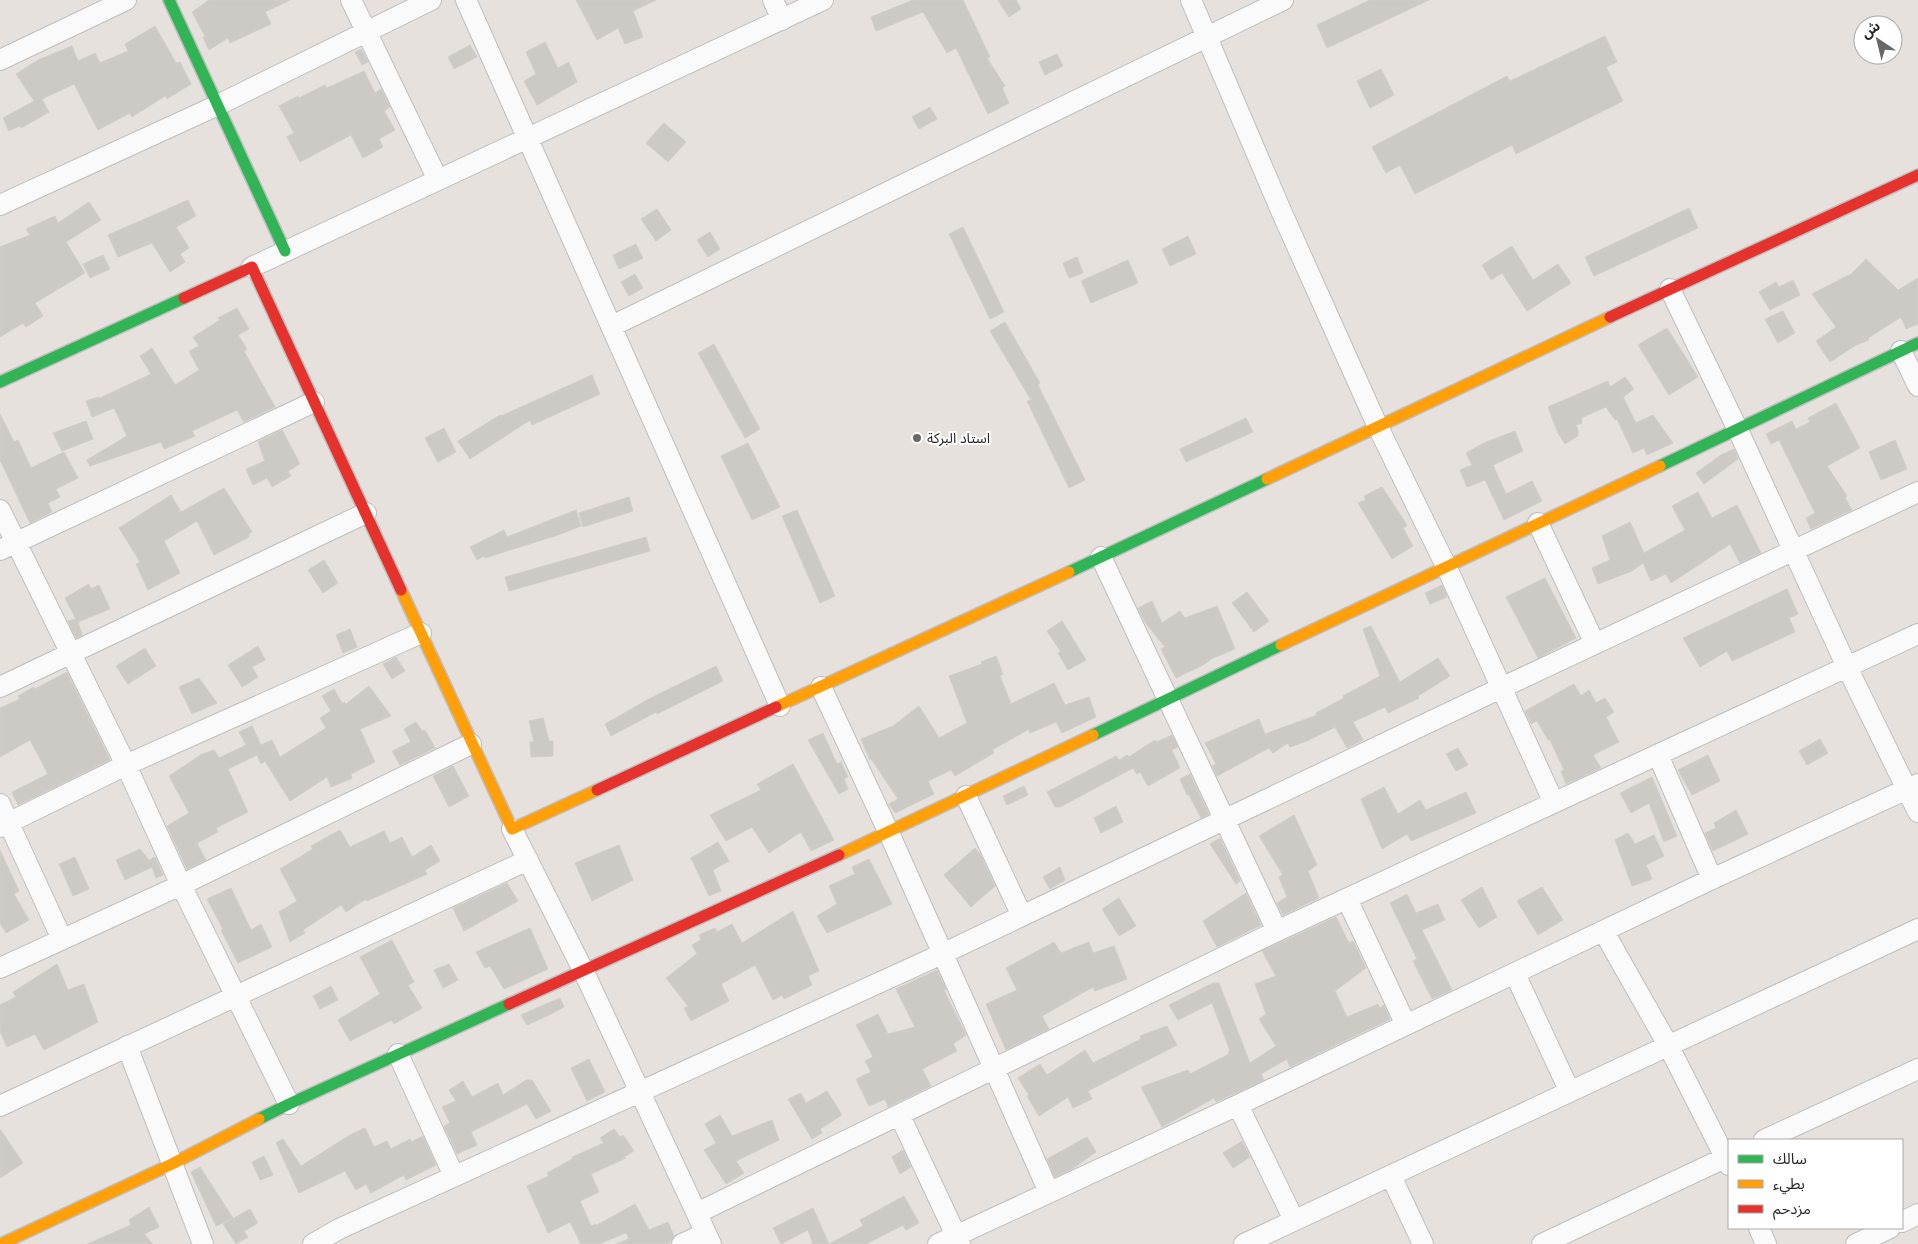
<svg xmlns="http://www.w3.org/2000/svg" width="1918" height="1244" viewBox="0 0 1918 1244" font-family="Raleway,'Noto Sans Arabic',sans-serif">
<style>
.building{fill:#cdcac6;stroke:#d1cdc9}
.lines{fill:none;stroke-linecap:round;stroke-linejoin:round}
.street-casing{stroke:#bfbebe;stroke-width:22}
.fast-casing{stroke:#bfbebe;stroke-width:14}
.slow-casing{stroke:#bfbebe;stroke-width:14}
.jam-casing{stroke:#bfbebe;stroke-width:14}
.street{stroke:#fbfafa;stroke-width:20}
.fast{stroke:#30b455;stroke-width:11}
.slow{stroke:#ff9f0a;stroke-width:11}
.jam{stroke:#e5322d;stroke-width:11}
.poi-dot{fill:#6a6867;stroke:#fff;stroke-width:2}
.labels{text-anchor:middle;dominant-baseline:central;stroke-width:4;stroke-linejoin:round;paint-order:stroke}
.poi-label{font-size:14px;fill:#272727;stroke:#fff;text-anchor:start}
</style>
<rect width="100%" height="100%" fill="#e6e1dd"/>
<path class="building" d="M209 0H290L265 12 271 24 230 43 228 38 209 50 203 37 205 36 192 12Z
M576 0H656L633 11 643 37 625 44 618 28 597 40Z
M913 0H963L990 57 987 58 1005 86 1002 88 1009 103 988 114 956 48 947 53 923 12 876 31 871 17Z
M998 0H1016L1021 9 1009 17Z
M1370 0H1429L1327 48 1317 25Z
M155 26 176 63 180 62 191 84 167 99 165 96 132 117 130 113 98 130 74 84 42 99 49 112 21 128 20 126 9 131 3 118 34 101 16 74 38 60 72 46 78 61 95 53 100 63 128 51 125 44Z
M1605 36 1617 62 1606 67 1623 101 1516 154 1512 145 1415 194 1400 165 1386 173 1372 147 1507 76 1510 81Z
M545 42 558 68 569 62 577 82 537 105 524 81 536 74 526 52Z
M470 45 477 57 454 69 448 57Z
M361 49 368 62 362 65 355 52Z
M1057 54 1063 66 1045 75 1039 62Z
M1381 69 1394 95 1370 108 1357 81Z
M364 71 375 93 381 89 390 107 384 111 395 130 379 139 383 147 363 158 351 135 300 162 287 137 294 133 279 106 298 96 299 98 325 85 327 88Z
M930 107 937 119 919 129 912 117Z
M664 123 686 142 668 162 646 143Z
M188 200 196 216 176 227 189 248 180 254 185 262 170 272 152 243 118 257 108 235Z
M89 202 101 220 66 242 85 273 35 303 43 316 26 327 23 323 0 337V247L30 235 26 229 55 216 58 223Z
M1689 208 1698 228 1594 276 1585 257Z
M657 209 671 230 656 241 641 219Z
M963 227 1004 312 990 319 949 234Z
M710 232 720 249 708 257 697 240Z
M1188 236 1196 254 1170 266 1162 249Z
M636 244 643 258 619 269 613 255Z
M1512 246 1533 280 1558 264 1571 283 1527 311 1502 273 1491 280 1482 265Z
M103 255 110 269 90 278 83 264Z
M1077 257 1083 273 1069 278 1063 263Z
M1866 259 1898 290 1918 278V324L1906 329 1901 317 1868 338 1869 340 1856 345 1830 362 1816 341 1836 327 1812 294 1851 274Z
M1128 260 1138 283 1091 303 1081 281Z
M635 274 643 288 629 296 621 282Z
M1793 280 1800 295 1770 310 1759 292 1776 282 1779 287Z
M237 308 249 329 238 335 247 349 244 351 275 407 244 422 237 410 192 431 195 436 164 449 161 442 90 466 87 460 127 436 114 408 92 417 86 401 99 397 100 398 151 374 140 356 152 348 175 385 199 370 189 351 199 346 193 337 220 320 218 318Z
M1783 311 1795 333 1778 343 1765 319Z
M1005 322 1040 383 1038 385 1085 480 1069 488 1027 401 1031 400 990 331Z
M1667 328 1698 377 1669 395 1638 345Z
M714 344 760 429 745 438 698 353Z
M592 375 600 394 532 425 530 420 470 459 458 441 500 415 501 416Z
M1625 377 1634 389 1623 397 1636 423 1653 415 1673 443 1647 455 1644 448 1633 453 1617 419 1615 420 1606 407 1581 418 1582 423 1576 425 1578 430V436L1565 444 1558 433 1548 407 1608 381 1610 387Z
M1836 403 1860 448 1827 466 1847 496 1845 498 1852 510 1811 529 1806 518 1815 513 1779 440 1771 444 1766 434 1792 421 1796 429 1810 422 1808 418Z
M0 414 14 442 18 440 31 468 64 452 78 478 56 489 60 497 48 503 52 512 30 523 0 460Z
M1246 418 1253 432 1186 462 1180 449Z
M86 421 93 439 62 451 53 433Z
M444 428 456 452 438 462 425 438Z
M282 430 300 464 288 471 291 476 272 487 267 478 253 485 246 469 265 461 258 442Z
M1515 431 1523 451 1493 465 1506 494 1532 481 1542 501 1504 520 1485 480 1467 487 1460 470 1472 465 1466 453 1486 442Z
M1895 440 1907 469 1881 480 1869 452Z
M748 443 780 507 752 520 721 456Z
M1734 449 1738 459 1704 484 1696 473 1721 455Z
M1382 487 1407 525 1403 528 1413 546 1392 559 1358 503 1366 500 1364 496Z
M224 488 252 532 248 534 249 537 214 555 197 521 164 541 180 573 148 590 136 564 140 562 119 528 171 495 181 512Z
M1698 492 1712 518 1737 505 1761 553 1740 563 1730 544 1671 583 1666 574 1651 581 1643 563 1632 571 1598 584 1592 568 1610 560 1602 536 1630 522 1644 553 1685 530 1672 506Z
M629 497 633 511 583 527 579 513Z
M576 510 581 526 558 535 485 558 484 556 477 560 470 547 504 530 507 537Z
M797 510 835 596 820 603 782 516Z
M646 537 650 551 509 591 505 577Z
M324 560 338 583 323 593 308 570Z
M1545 578 1576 638 1538 658 1506 597Z
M89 584 91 589 99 585 110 609 78 622 82 635 76 638 68 621 76 619 65 598Z
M1442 585 1447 597 1430 604 1425 593Z
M1787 589 1798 614 1789 618 1795 632 1732 661 1727 651 1700 667 1683 638Z
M1247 592 1269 621 1254 632 1232 603Z
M1152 601 1162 623 1180 611 1185 618 1217 606 1235 649 1213 658 1203 665 1176 678 1161 649 1165 647 1145 622 1138 608Z
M1062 621 1086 660 1068 670 1058 653 1061 652 1047 631Z
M1371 626 1400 682 1438 658 1450 676 1418 696 1419 698 1388 713 1385 707 1353 722 1363 740 1347 748 1335 727 1307 741 1290 747 1288 743 1273 753 1269 748 1217 776 1212 766 1216 764 1205 743 1259 719 1265 734 1317 715 1316 713 1344 698 1343 696 1380 676 1363 629Z
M350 629 357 647 343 653 336 635Z
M258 646 265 660 252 667 258 677 242 687 228 665Z
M145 648 156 666 128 684 116 666Z
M996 656 1003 674 1000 676 1011 704 1054 683 1065 705 1089 697 1096 717 1062 733 1056 722 1030 733 1029 729 992 750 994 753 955 776 951 770 928 781 934 794 895 813 889 804 898 799 872 760H870L861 739 893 726 919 706 939 738 967 723 949 676 982 664 981 662Z
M396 657 405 671 392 679 383 664Z
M716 666 723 681 657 714 656 712 611 736 605 724 647 700Z
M67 672 110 760 18 805 12 792 48 774 30 740 0 757V708L20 699 18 696 34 687 35 689Z
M199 678 217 703 192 714 179 687Z
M1574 684 1581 696 1589 690 1596 703 1605 698 1614 712 1606 717 1619 742 1593 755 1601 768 1566 784 1561 771 1564 770 1550 740H1548L1537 721 1531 724 1525 711Z
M369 686 391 716 360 729 375 762 351 774 352 778 331 787 327 777 290 801 265 761 261 764 257 755 228 769 248 812 216 828 218 832 197 843 206 860 187 869 167 826 189 813 169 776 202 754 214 750 219 758 246 745 239 732 252 726 261 745 272 740 280 757 326 728 320 718 331 711 322 696 334 689 342 703 344 702 346 704Z
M543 718 549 741H553V756L531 757 530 742H534L529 721Z
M416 722 422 731 425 730 435 748 400 765 392 751 411 742 404 729Z
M823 733 837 764 841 762 848 777 844 779 848 789 839 794 808 740Z
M1172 735 1178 747 1172 750 1180 768 1148 786 1140 772 1137 774 1133 768 1060 807H1055L1047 792 1116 756 1119 760 1127 755 1129 757 1155 740 1156 742Z
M1820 739 1828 753 1807 765 1799 751Z
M1458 748 1468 765 1456 771 1446 754Z
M1708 755 1720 781 1692 795 1678 770Z
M793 764 834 840 811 851 801 832 769 853 752 827 726 841 710 815 761 790 757 784Z
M453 766 469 796 449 807 433 776Z
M1190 774 1209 814 1201 818 1189 795H1187L1180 779Z
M1652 777 1677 836 1664 842 1649 803 1631 813 1620 793Z
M1024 786 1028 795 1007 805 1003 796Z
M1384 787 1398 814 1420 800 1426 810 1466 792 1476 813 1411 841 1407 834 1382 849 1361 799Z
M1116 806 1123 822 1101 833 1094 818Z
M1736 810 1748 834 1713 851 1705 833 1716 828 1714 823Z
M1294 815 1317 865 1308 871 1319 898 1283 915 1277 903 1287 897 1279 877 1283 875 1259 836Z
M340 830 350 847 384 831 390 843 402 837 412 857 431 845 440 861 425 870 427 874 367 901 366 899 346 912 341 905 303 930 305 933 290 942 279 912 297 901 280 869 313 849 311 846Z
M1628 833 1635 844 1654 835 1664 856 1646 865 1652 879 1632 886 1615 840Z
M1220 838 1240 881 1236 884 1210 844Z
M718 842 729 861 713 870 721 891 709 896 691 858Z
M619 845 633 880 592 901 575 863Z
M975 848 980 854 995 886 971 907 944 875Z
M140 849 149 860 155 857 163 875 156 878 152 867 125 880 116 860Z
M0 850 19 891 14 894 29 920 6 933 0 923Z
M75 857 89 889 73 896 59 864Z
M869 859 892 904 827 933 817 916 837 904 829 886 855 874 852 867Z
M1060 867 1065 880 1050 889 1043 877Z
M507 883 518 901 464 931 453 908Z
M1482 887 1497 917 1479 928 1461 900Z
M1542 887 1563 920 1538 935 1517 901Z
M231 888 251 930 261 924 272 947 238 963 221 930 223 929 207 899Z
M1246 893 1261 925 1217 947 1203 921Z
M1407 894 1416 913 1438 904 1445 920 1422 930 1452 990 1432 999 1413 961 1417 959 1390 903Z
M1119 898 1136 926 1119 936 1102 909Z
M793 911 819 971 808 976 812 985 784 999 782 995 773 1000 755 965 721 984 729 1001 691 1021 684 1008 688 1006 666 978 697 954 692 945 701 940 699 935 715 928 717 932 732 924 742 943Z
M1336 917 1349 943 1353 941 1366 968 1335 991 1347 1017 1378 1004 1380 1008 1384 1005 1390 1019 1290 1067 1287 1059 1261 1074 1264 1080 1216 1102 1214 1098 1162 1127 1141 1087 1188 1070 1190 1074 1229 1054 1228 1052 1230 1051 1212 1003 1178 1020 1169 1005 1213 983H1219L1250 1063 1276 1046 1259 1019 1266 1014 1255 984 1276 976 1262 951Z
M530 928 548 969 504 989 490 966 485 968 476 952Z
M392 940 414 982 408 985 422 1008 394 1024 392 1020 350 1041 338 1020 380 994 360 957Z
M1054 942 1061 953 1089 942 1093 953 1114 946 1127 979 1095 991 1093 987 1042 1016 1049 1029 1006 1050 986 1004 1017 990 1006 968Z
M57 964 68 990 84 984 98 1022 44 1050 35 1034 7 1047 0 1031V1005L16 997 13 992Z
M449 964 458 980 443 988 434 970Z
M937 970 946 989 944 990 966 1035 953 1044 957 1051 922 1069 931 1086 888 1107 885 1099 869 1106 856 1079 871 1072 865 1061 873 1057 856 1025 878 1014 888 1034 915 1027 896 989Z
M331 986 338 1000 320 1009 313 996Z
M560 998 564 1007 547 1016 527 1025 521 1015Z
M1167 1026 1177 1045 1088 1091 1092 1099 1073 1108 1068 1097 1039 1116 1027 1096 1029 1095 1018 1078 1040 1064 1047 1075 1085 1050 1093 1063 1141 1039 1140 1036Z
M589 1059 605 1092 587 1101 571 1068Z
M526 1080H532L551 1111 536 1119 527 1104 471 1132 477 1145 457 1154 444 1126 450 1123 442 1107 456 1101 449 1090 463 1081 472 1097 498 1083 503 1095Z
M827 1091 842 1115 820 1129 822 1133 812 1139 788 1099 801 1093 806 1103Z
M720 1115 732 1136 772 1120 779 1140 736 1161 744 1173 726 1184 704 1150 716 1143 705 1124Z
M365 1128 374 1147 387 1141 391 1149 410 1139 411 1142 423 1136 436 1165 406 1180 404 1175 371 1193 366 1184 356 1190 345 1171 299 1193 276 1143 283 1139 301 1166 350 1135Z
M0 1129 23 1163 0 1178Z
M614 1129 620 1137 623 1135 634 1151 624 1157 626 1158 591 1174 599 1192 580 1201 591 1226 596 1224 597 1225 635 1204 649 1230 668 1222 674 1236 670 1242 667 1244H616L629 1239 626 1233 599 1244H581L570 1222 548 1233 527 1186 549 1176 547 1173 572 1159V1157L604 1143 600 1138Z
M1087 1137 1096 1152 1072 1169 1055 1177 1047 1159Z
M1242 1141 1250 1157 1233 1168 1223 1153Z
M903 1150 911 1167 900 1174 892 1157Z
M264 1156 273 1175 260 1180 252 1162Z
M200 1167 233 1218 216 1226 191 1172Z
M904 1196 919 1223 906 1230 903 1225 866 1244H829L863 1226 860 1220Z
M149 1207 159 1227 144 1234 153 1244H87L131 1225 129 1220Z
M813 1208 829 1244H813L808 1230 781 1244 773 1228Z
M250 1209 258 1223 244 1231 248 1237 236 1244 223 1224Z"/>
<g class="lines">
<defs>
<path id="street" d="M351 0 438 180
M466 0 780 706
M773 0 782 20
M1191 0 1282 213 1378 427 1446 566 1554 803
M0 60 126 0
M0 205 218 105 431 0
M252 267 823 0
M1670 289 1738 430 1847 667 1918 812
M612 326 1283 0
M1901 351 1918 386
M0 510 126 765 181 885 289 1104
M1538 523 1595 644
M0 550 314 402
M1101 557 1277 931
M0 687 366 513
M821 687 889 833 1049 1192
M1658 755 1712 879
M966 796 1022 916
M0 804 62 939
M0 827 126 765 421 633
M512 829 583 970 711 1244
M1347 899 1406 1025
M1604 932 1668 1045 1729 1165
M0 968 181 885 471 744
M1515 974 1570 1092
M127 1046 203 1244
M398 1054 454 1176
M1238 1105 1294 1220
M0 1106 528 860
M900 1116 960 1244
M1764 1140 1918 1069
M1391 1176 1423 1244
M697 1213 1277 931 1918 634
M1902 1222 1918 1214
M1759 1228 1766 1244
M313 1244 339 1229 942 954 1501 688 1918 492
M682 1244 706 1233
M938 1244 1238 1105 1712 879 1918 784
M1244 1244 1918 929
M1542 1244 1729 1156
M1856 1244 1890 1228"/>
<path id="fast" d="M169 0 285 251
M0 382 184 298
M1660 466 1918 343
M1069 572 1267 479
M1093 735 1281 645
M259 1119 289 1104 509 1004"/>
<path id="slow" d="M1267 479 1610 317
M401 590 512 829 597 790
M1281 645 1660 466
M776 707 1069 572
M839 855 1093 735
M1 1244 172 1164 259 1119"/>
<path id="jam" d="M184 298 252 267 401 590
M1610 317 1918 175
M597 790 776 707
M509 1004 839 855"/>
</defs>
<use href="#street" class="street-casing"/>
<use href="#fast" class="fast-casing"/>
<use href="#slow" class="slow-casing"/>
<use href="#jam" class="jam-casing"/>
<use href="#street" class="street"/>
<use href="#fast" class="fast"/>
<use href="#slow" class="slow"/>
<use href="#jam" class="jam"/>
</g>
<circle class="poi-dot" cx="917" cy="438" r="5"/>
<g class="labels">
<g class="poi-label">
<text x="927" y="438">استاد البركة</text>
</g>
</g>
<rect x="1728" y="1139" width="175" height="90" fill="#ffffff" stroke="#a9a9a9"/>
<rect x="1738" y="1155" width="25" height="8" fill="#30b455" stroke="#a9a9a9"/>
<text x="1773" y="1164" font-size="15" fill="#272727">سالك</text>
<rect x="1738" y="1180" width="25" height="8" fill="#ff9f0a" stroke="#a9a9a9"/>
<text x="1773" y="1189" font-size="15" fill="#272727">بطيء</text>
<rect x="1738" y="1205" width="25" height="8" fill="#e5322d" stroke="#a9a9a9"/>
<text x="1773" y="1214" font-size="15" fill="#272727">مزدحم</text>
<g transform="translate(1878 40) rotate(325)"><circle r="24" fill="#ffffff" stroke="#a9a9a9"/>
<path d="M0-4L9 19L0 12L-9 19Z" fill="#6a6867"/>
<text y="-8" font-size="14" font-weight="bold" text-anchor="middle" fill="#272727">ش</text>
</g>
</svg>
